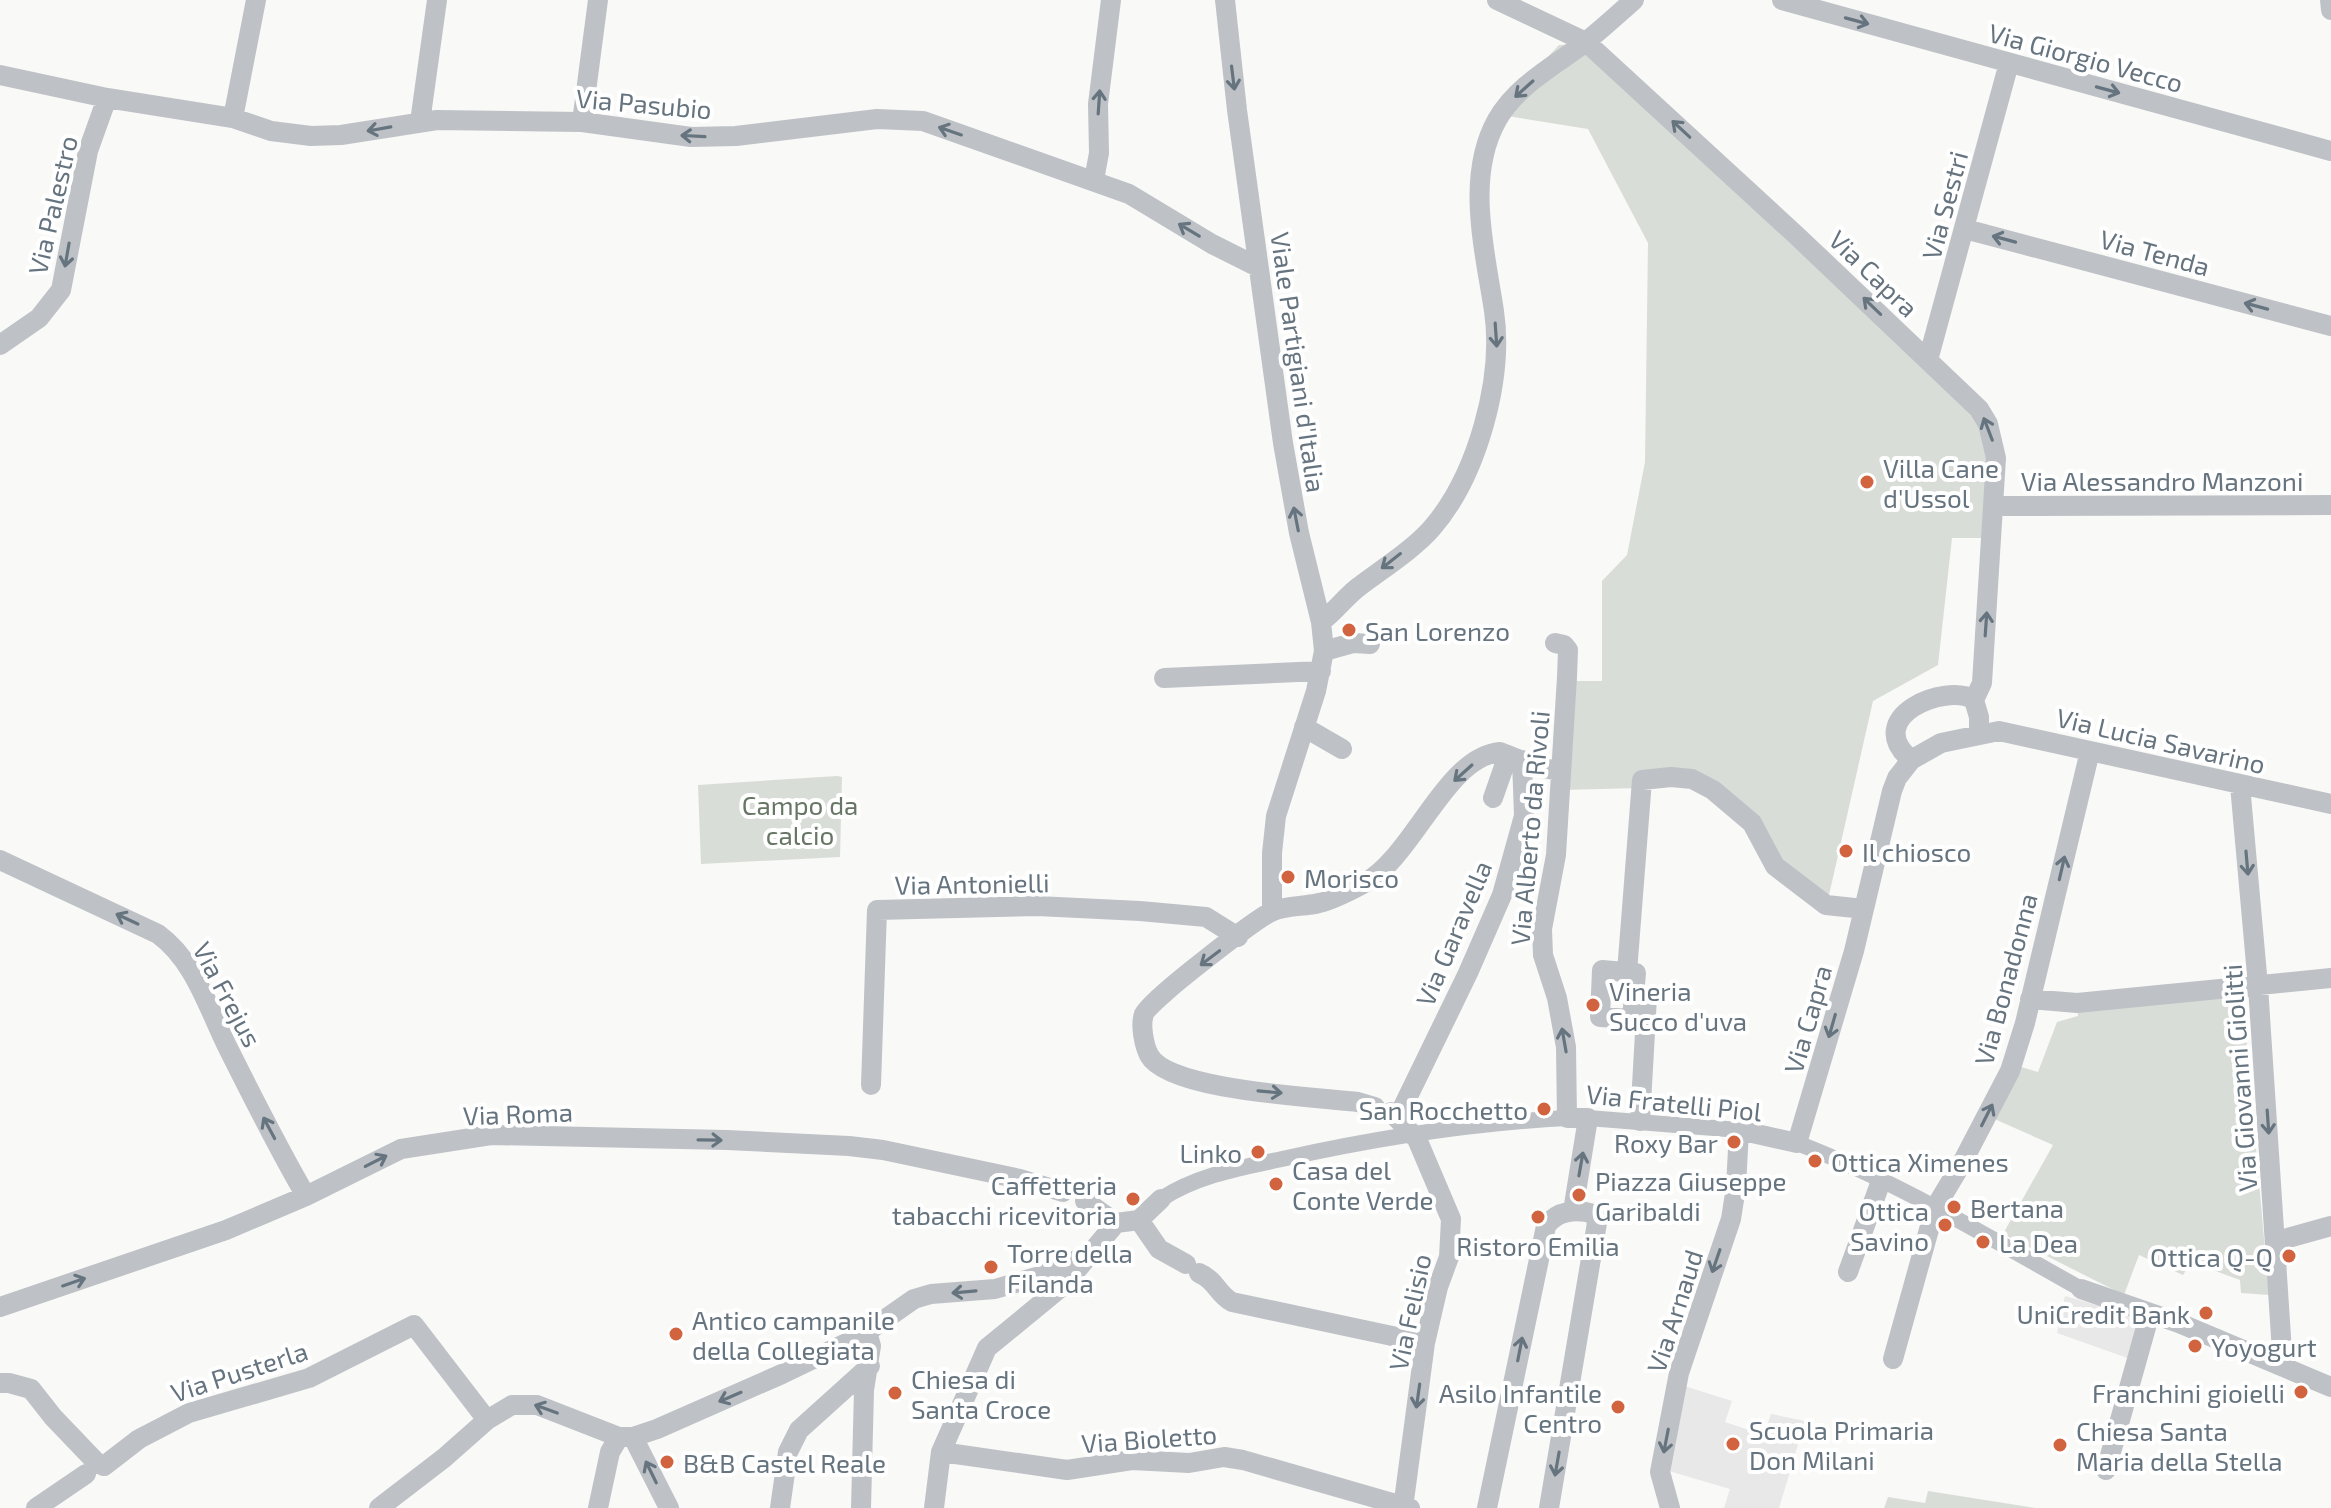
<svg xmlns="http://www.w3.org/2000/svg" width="2331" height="1508" viewBox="0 0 2331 1508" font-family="'Exo 2',sans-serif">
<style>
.built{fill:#e7e8e7}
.green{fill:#d9ddd7}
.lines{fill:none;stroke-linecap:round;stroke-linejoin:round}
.pedestrian{stroke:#bec2c6;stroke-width:16}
.minor{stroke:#bec2c6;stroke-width:20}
.oneway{stroke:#66747f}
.poi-dot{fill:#d1633e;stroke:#fff;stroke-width:3}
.labels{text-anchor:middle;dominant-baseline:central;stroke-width:8;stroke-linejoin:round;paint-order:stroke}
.street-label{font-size:26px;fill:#66747f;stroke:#fff}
.poi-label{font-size:26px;fill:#66747f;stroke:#fff;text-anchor:start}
.park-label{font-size:26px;fill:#687765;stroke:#fff}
</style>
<rect width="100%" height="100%" fill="#f9f9f7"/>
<path class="built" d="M2065 1296 2148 1320 2136 1361 2057 1333Z
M1678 1384 1732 1401 1725 1422 1764 1435 1771 1414 1805 1421 1779 1508H1724L1730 1489 1662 1469Z"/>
<path class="green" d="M1585 44 1962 398 1987 436 1986 538H1952L1938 665 1873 701 1827 904 1776 866 1753 822 1692 777 1640 788 1561 790 1571 681H1602V581L1627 555 1645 462 1648 243 1588 129 1495 114 1559 45Z
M837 776 842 777 840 857 701 864 698 785Z
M2209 990 2244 1013 2269 1295 2241 1293 2240 1280 2191 1262 2183 1275 2139 1255 2124 1295 2003 1234 2053 1145 1990 1117 2014 1065 2038 1072 2057 1022 2078 1016 2077 1003Z
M1928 1491 2035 1508H1884L1888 1497 1925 1503Z"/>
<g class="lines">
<path class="pedestrian" d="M1588 1118 1739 1130
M1797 1143C1896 1181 1988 1237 2081 1289
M1161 1199C1198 1175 1240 1168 1282 1159 1376 1138 1472 1123 1567 1118"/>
<path class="minor" d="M1225 0 1237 110 1283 443 1299 533 1321 622 1324 651 1316 691 1276 816 1272 853V911
M1497 0 1586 42 1796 235 1979 409 1988 424 1996 458 1982 683 1974 700
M1782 0 2331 151
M2330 0 2331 10
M0 75 107 98 233 118 271 131 311 136 341 135 437 120 582 122 691 137 736 136 877 119 923 121 1129 194 1212 244 1258 267
M233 118 256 0
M420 122 437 0
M582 122 598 0
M1094 180 1099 153 1098 104 1111 0
M1965 229 2331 326
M0 345 39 318 61 290 88 151 107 98
M1928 360 2009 63
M1993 506 2331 505
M1321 622C1334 612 1344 599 1356 589 1379 571 1413 550 1432 528 1477 476 1504 379 1494 311 1485 251 1465 177 1497 120 1516 86 1554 66 1583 44 1601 30 1617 15 1634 0
M1555 643 1564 645 1568 650 1567 677 1556 855 1542 929 1543 955 1557 998 1566 1047 1567 1118H1588L1573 1211
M1324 651 1353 643 1370 644
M1164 678 1321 671
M1304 727 1342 749
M1979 733V717L1974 700C1946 682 1861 717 1911 760L1941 743 1999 731 2331 804
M2240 785 2258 986 2283 1367
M1493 798 1508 755
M0 860 158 934C195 961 208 1008 228 1048 253 1098 278 1148 306 1196
M1602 970 1636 973 1632 1019 1600 1017Z
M1627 972 1642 780 1671 777 1692 779 1713 790 1752 823 1775 866 1826 905 1864 909
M2030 999 2077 1003 2331 978
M871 1085 877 910 1037 906 1140 911 1206 917 1238 937
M1375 1107 1358 1102C1317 1097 1168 1091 1149 1055 1144 1045 1140 1025 1144 1014 1147 1002 1255 920 1271 912 1285 905 1304 907 1319 903 1333 900 1350 891 1363 884 1414 857 1445 757 1500 752L1538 767 1559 771
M1391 1112 1417 1139 1451 1219 1449 1257 1438 1287 1425 1343 1403 1508
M1398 1117 1468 973 1502 895 1524 816 1522 760
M1640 1121 1647 997
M1085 1201 1116 1223 1139 1220 1161 1199
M1139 1220 1159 1249 1186 1264
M2277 1241 2331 1226
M1848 1272 1881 1181
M1199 1273C1217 1281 1217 1294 1232 1302L1425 1343
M2081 1289 2179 1323 2331 1387
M0 1307 226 1230 306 1196 401 1149 491 1135 727 1140 849 1146 883 1150 1020 1179 1063 1192
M1893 1359 1935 1208 1962 1163 2010 1071 2025 1023 2090 751
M0 1383H9L31 1389 53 1417 97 1463 104 1466 139 1439 189 1413 309 1378 414 1325 487 1420
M633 1437 669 1508
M941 1452 1067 1470 1132 1460 1189 1463 1224 1457 1243 1460 1410 1508
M2106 1470 2150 1313
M36 1508 86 1474
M379 1508 444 1458 487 1420 512 1405H537L619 1437H633L657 1429 782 1374 861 1336 914 1299 931 1294 995 1289 1043 1275 1091 1253
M598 1508 610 1452 619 1437
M780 1508 788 1452 799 1430 870 1366
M861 1508 864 1390 871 1346 867 1332
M934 1508 941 1452 987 1348 1065 1284 1116 1223
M1487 1508 1546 1226C1557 1210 1577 1209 1594 1214L1597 1223 1549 1508
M1670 1508 1660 1472 1679 1373 1731 1219 1736 1187 1739 1130 1797 1143 1854 951 1892 791 1897 778 1911 760"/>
</g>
<defs><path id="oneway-shaft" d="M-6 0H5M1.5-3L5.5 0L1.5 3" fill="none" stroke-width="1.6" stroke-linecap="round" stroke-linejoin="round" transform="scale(2)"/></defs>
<g class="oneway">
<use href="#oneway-shaft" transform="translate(1857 21) rotate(15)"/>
<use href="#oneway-shaft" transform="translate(1233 78) rotate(83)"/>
<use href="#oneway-shaft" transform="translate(1524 89) rotate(138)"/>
<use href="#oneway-shaft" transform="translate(2108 90) rotate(15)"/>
<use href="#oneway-shaft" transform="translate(1099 102) rotate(-86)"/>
<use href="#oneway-shaft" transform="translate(379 129) rotate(170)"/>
<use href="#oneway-shaft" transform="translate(1681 129) rotate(-137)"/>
<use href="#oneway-shaft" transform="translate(950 131) rotate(-161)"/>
<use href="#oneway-shaft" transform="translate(693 136) rotate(-177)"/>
<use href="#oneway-shaft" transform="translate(1189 230) rotate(-149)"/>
<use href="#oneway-shaft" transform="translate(2004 239) rotate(-165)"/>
<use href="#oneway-shaft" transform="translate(67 255) rotate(100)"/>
<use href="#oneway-shaft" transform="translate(1872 306) rotate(-136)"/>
<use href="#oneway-shaft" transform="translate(2256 306) rotate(-165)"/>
<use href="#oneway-shaft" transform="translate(1496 335) rotate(86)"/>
<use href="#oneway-shaft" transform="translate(1988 429) rotate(-111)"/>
<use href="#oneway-shaft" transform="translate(1296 519) rotate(-101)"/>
<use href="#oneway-shaft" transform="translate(1391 561) rotate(142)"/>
<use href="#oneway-shaft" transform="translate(1986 624) rotate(-86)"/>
<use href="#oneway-shaft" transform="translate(1463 773) rotate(138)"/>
<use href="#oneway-shaft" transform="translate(2247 863) rotate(85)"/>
<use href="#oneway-shaft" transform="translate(2062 868) rotate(-77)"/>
<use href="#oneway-shaft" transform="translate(127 919) rotate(-155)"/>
<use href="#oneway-shaft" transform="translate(1210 958) rotate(143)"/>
<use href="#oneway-shaft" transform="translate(1832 1026) rotate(106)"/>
<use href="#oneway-shaft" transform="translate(1564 1040) rotate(-100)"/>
<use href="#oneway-shaft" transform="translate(1270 1092) rotate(5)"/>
<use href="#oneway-shaft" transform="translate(1987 1115) rotate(-63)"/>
<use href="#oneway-shaft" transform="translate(2268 1122) rotate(86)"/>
<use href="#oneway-shaft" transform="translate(269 1128) rotate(-118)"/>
<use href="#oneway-shaft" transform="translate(710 1140) rotate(1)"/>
<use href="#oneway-shaft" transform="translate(376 1161) rotate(-27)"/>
<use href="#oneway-shaft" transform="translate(1581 1164) rotate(-80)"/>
<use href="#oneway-shaft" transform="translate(1716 1261) rotate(109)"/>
<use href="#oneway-shaft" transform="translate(74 1282) rotate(-19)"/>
<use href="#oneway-shaft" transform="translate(964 1292) rotate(175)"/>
<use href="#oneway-shaft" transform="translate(1520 1349) rotate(-79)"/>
<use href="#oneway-shaft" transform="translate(1418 1396) rotate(98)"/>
<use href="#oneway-shaft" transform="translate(730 1397) rotate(157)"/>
<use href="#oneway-shaft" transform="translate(546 1409) rotate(-160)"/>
<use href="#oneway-shaft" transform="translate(1666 1441) rotate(101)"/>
<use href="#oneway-shaft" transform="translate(1557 1464) rotate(100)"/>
<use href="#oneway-shaft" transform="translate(651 1472) rotate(-116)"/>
</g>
<g class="poi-dot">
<circle cx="1867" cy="482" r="8"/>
<circle cx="1349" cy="630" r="8"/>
<circle cx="1846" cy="851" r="8"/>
<circle cx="1288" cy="877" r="8"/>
<circle cx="1593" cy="1005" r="8"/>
<circle cx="1544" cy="1109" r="8"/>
<circle cx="1734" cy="1142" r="8"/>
<circle cx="1258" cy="1152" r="8"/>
<circle cx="1815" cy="1161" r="8"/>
<circle cx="1276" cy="1184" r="8"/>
<circle cx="1579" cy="1195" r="8"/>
<circle cx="1133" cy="1199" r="8"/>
<circle cx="1954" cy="1207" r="8"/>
<circle cx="1538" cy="1217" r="8"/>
<circle cx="1945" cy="1225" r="8"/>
<circle cx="1983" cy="1242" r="8"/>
<circle cx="2289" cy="1256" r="8"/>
<circle cx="991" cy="1267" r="8"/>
<circle cx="2206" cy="1313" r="8"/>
<circle cx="676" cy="1334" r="8"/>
<circle cx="2195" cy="1346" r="8"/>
<circle cx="2301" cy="1392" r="8"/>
<circle cx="895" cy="1393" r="8"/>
<circle cx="1618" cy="1407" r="8"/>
<circle cx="1733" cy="1444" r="8"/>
<circle cx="2060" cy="1445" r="8"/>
<circle cx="667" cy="1462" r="8"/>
</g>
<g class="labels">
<g class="street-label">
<text transform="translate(2086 57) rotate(15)">Via Giorgio Vecco</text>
<text transform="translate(644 103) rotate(5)">Via Pasubio</text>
<text transform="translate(52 205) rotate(-77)">Via Palestro</text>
<text transform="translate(1944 205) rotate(-75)">Via Sestri</text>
<text transform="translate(2155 252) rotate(15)">Via Tenda</text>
<text transform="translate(1874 273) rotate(44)">Via Capra</text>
<text transform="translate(1299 362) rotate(82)">Viale Partigiani d'Italia</text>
<text x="2162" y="480">Via Alessandro Manzoni</text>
<text transform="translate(2161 740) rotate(13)">Via Lucia Savarino</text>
<text transform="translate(1529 828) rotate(-85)">Via Alberto da Rivoli</text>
<text transform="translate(972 883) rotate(-1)">Via Antonielli</text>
<text transform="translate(1453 933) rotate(-67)">Via Garavella</text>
<text transform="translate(2005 979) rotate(-75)">Via Bonadonna</text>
<text transform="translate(228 994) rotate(62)">Via Frejus</text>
<text transform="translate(1807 1019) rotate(-74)">Via Capra</text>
<text transform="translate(2239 1078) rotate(-94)">Via Giovanni Giolitti</text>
<text transform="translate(1674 1102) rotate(6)">Via Fratelli Piol</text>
<text transform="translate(518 1113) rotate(-2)">Via Roma</text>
<text transform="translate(1674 1311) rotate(-72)">Via Arnaud</text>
<text transform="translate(1409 1312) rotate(-78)">Via Felisio</text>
<text transform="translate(239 1371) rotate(-18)">Via Pusterla</text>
<text transform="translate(1149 1438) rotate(-4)">Via Bioletto</text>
</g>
<g class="poi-label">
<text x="1883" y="467">Villa Cane<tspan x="1883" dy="30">d'Ussol</tspan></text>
<text x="1365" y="630">San Lorenzo</text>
<text x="1862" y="851">Il chiosco</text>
<text x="1304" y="877">Morisco</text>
<text x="1609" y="990">Vineria<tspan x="1609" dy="30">Succo d'uva</tspan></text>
<text x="1528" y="1109" text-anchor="end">San Rocchetto</text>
<text x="1718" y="1142" text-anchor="end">Roxy Bar</text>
<text x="1242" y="1152" text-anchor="end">Linko</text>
<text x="1831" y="1161">Ottica Ximenes</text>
<text x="1292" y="1169">Casa del<tspan x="1292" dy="30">Conte Verde</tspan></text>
<text x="1595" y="1180">Piazza Giuseppe<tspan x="1595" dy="30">Garibaldi</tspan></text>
<text x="1117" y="1184" text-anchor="end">Caffetteria<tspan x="1117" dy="30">tabacchi ricevitoria</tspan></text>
<text x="1970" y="1207">Bertana</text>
<text x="1929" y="1210" text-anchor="end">Ottica<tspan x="1929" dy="30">Savino</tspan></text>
<text x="1999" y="1242">La Dea</text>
<text x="1538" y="1245" text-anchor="middle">Ristoro Emilia</text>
<text x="1007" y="1252">Torre della<tspan x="1007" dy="30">Filanda</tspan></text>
<text x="2273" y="1256" text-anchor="end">Ottica Q-Q</text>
<text x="2190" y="1313" text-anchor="end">UniCredit Bank</text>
<text x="692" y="1319">Antico campanile<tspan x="692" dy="30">della Collegiata</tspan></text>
<text x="2211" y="1346">Yoyogurt</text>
<text x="911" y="1378">Chiesa di<tspan x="911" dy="30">Santa Croce</tspan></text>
<text x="1602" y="1392" text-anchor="end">Asilo Infantile<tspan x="1602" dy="30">Centro</tspan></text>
<text x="2285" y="1392" text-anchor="end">Franchini gioielli</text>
<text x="1749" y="1429">Scuola Primaria<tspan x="1749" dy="30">Don Milani</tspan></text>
<text x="2076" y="1430">Chiesa Santa<tspan x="2076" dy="30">Maria della Stella</tspan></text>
<text x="683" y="1462">B&amp;B Castel Reale</text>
</g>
<g class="park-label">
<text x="800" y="804">Campo da<tspan x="800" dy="30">calcio</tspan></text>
</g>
</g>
</svg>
